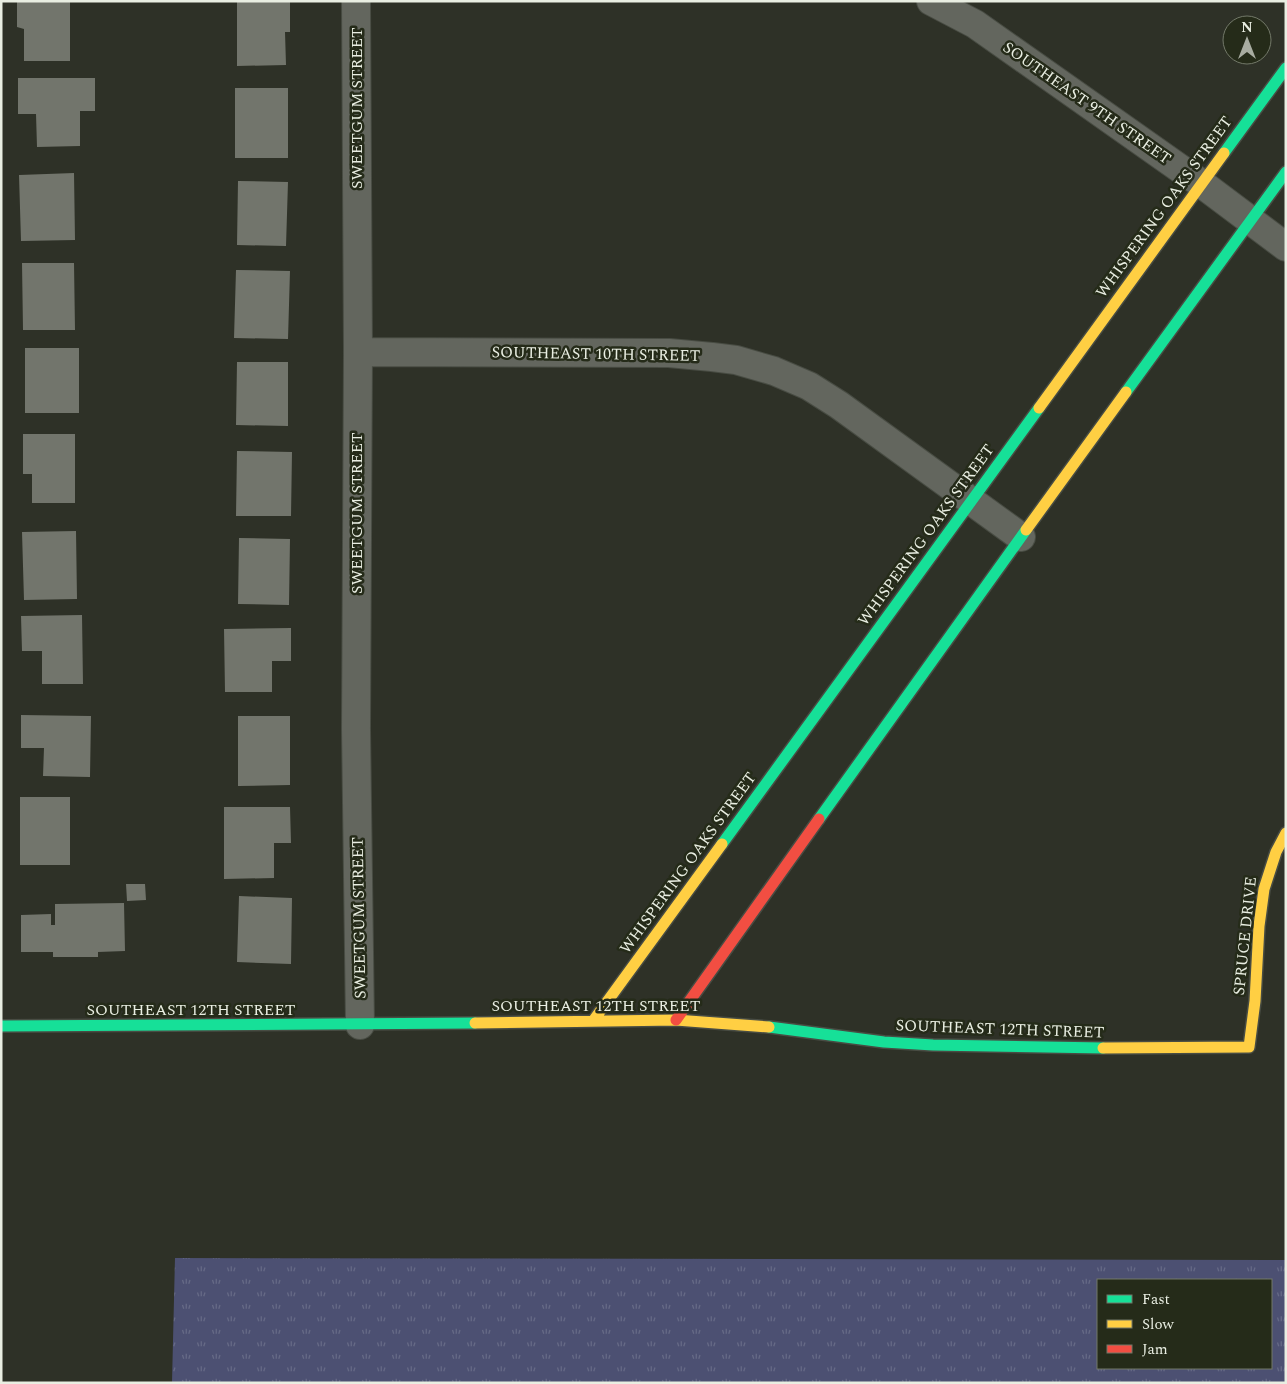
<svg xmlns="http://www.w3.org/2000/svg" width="1287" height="1384" viewBox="0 0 1287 1384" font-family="Spectral,serif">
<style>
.grass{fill:url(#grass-tufts);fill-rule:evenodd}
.building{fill:#72756c}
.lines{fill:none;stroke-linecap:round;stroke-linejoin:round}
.street-casing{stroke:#484c43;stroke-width:30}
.fast-casing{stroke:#484c43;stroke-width:14}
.slow-casing{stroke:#484c43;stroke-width:14}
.jam-casing{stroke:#484c43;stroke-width:14}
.street{stroke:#63665e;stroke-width:28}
.fast{stroke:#16e098;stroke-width:11}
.slow{stroke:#ffcf43;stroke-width:11}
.jam{stroke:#f24e42;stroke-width:11}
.labels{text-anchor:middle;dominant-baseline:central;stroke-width:5;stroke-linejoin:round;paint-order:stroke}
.street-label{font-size:16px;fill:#e9eee2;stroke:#252b19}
</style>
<defs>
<pattern id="grass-tufts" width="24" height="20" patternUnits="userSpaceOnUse" patternTransform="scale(1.25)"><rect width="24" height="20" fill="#4c5072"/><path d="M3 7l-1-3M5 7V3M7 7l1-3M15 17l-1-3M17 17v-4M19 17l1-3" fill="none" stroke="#666a86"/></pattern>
</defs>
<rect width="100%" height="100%" fill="#2e3127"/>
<path class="grass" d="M175 1258 1286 1260V1383H172ZM1098 1280H1271V1368H1098Z"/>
<path class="building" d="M17 1H70V61H24V29L17 27Z
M237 1H290V32H285L286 65 237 66Z
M18 78H95V111H80V146L37 147 36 114H18Z
M235 88H288V158H235Z
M74 173 75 240 21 241 19 175Z
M238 181 288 182 286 246 237 245Z
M22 263H74L75 330H23Z
M236 270 290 271 288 339 234 338Z
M25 348H79V413H25Z
M237 362H288V426L236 425Z
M23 434H75V503H32V474H23Z
M237 451 292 452 291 516H236Z
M76 531 77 599 24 600 22 532Z
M239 538 290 539 289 605 238 604Z
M82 615 83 684H42V651H22L21 616Z
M291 628V661H272V692H225L224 629Z
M21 715 91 716 90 777 43 776 44 748H21Z
M238 716H290V785L238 786Z
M20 797H70V865H20Z
M224 807H290L291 843H274V878L224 879Z
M126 884H145L146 900 127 901Z
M239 896 292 898 291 964 237 962Z
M124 903 125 951 98 952V957H53V952H21V915L51 914V925H55V904Z"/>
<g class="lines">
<defs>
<path id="street" d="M356 1 358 352 356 729 360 1025
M931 1 975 24 1202 184 1286 247
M358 352 669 353 712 357 736 360 774 371 809 386 839 405 1021 537"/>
<path id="fast" d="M1224 153 1286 68
M1126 392 1286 172
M819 819 1026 530
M722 844 1039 408
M1 1026 475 1023
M769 1027 884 1042 933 1045 1103 1048"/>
<path id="slow" d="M1039 408 1224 153
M1026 530 1126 392
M593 1021 722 844
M475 1023 676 1020 769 1027
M1103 1048 1249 1047 1255 1001 1259 926 1264 889 1276 852 1286 833"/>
<path id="jam" d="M676 1020 819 819"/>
</defs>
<use href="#street" class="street-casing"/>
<use href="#fast" class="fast-casing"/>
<use href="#slow" class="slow-casing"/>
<use href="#jam" class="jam-casing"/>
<use href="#street" class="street"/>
<use href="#fast" class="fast"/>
<use href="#slow" class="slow"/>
<use href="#jam" class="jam"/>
</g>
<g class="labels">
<g class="street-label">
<text transform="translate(1087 103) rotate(35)">SOUTHEAST 9TH STREET</text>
<text transform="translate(357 108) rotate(-90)">SWEETGUM STREET</text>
<text transform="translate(1164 207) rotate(-54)">WHISPERING OAKS STREET</text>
<text transform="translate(596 354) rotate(1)">SOUTHEAST 10TH STREET</text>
<text transform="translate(357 513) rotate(-90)">SWEETGUM STREET</text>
<text transform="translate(926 535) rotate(-54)">WHISPERING OAKS STREET</text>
<text transform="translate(688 863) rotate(-54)">WHISPERING OAKS STREET</text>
<text transform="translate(359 918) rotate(-91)">SWEETGUM STREET</text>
<text transform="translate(1245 936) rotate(-84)">SPRUCE DRIVE</text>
<text x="596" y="1006">SOUTHEAST 12TH STREET</text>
<text x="191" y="1010">SOUTHEAST 12TH STREET</text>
<text transform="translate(1000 1029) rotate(2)">SOUTHEAST 12TH STREET</text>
</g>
</g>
<rect width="1287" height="1384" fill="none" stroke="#e9eee2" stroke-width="5"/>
<rect x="1097" y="1279" width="175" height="90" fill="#252b19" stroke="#737969"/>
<rect x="1107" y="1295" width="25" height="8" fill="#16e098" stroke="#737969"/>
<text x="1142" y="1304" font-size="15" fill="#e9eee2">Fast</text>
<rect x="1107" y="1320" width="25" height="8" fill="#ffcf43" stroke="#737969"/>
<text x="1142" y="1329" font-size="15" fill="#e9eee2">Slow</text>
<rect x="1107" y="1345" width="25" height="8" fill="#f24e42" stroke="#737969"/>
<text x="1142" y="1354" font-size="15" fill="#e9eee2">Jam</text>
<g transform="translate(1247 40)"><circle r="24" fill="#252b19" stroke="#737969"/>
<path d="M0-4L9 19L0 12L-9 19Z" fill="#a8aca1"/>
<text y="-8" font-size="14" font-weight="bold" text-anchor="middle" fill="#e9eee2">N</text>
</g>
</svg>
